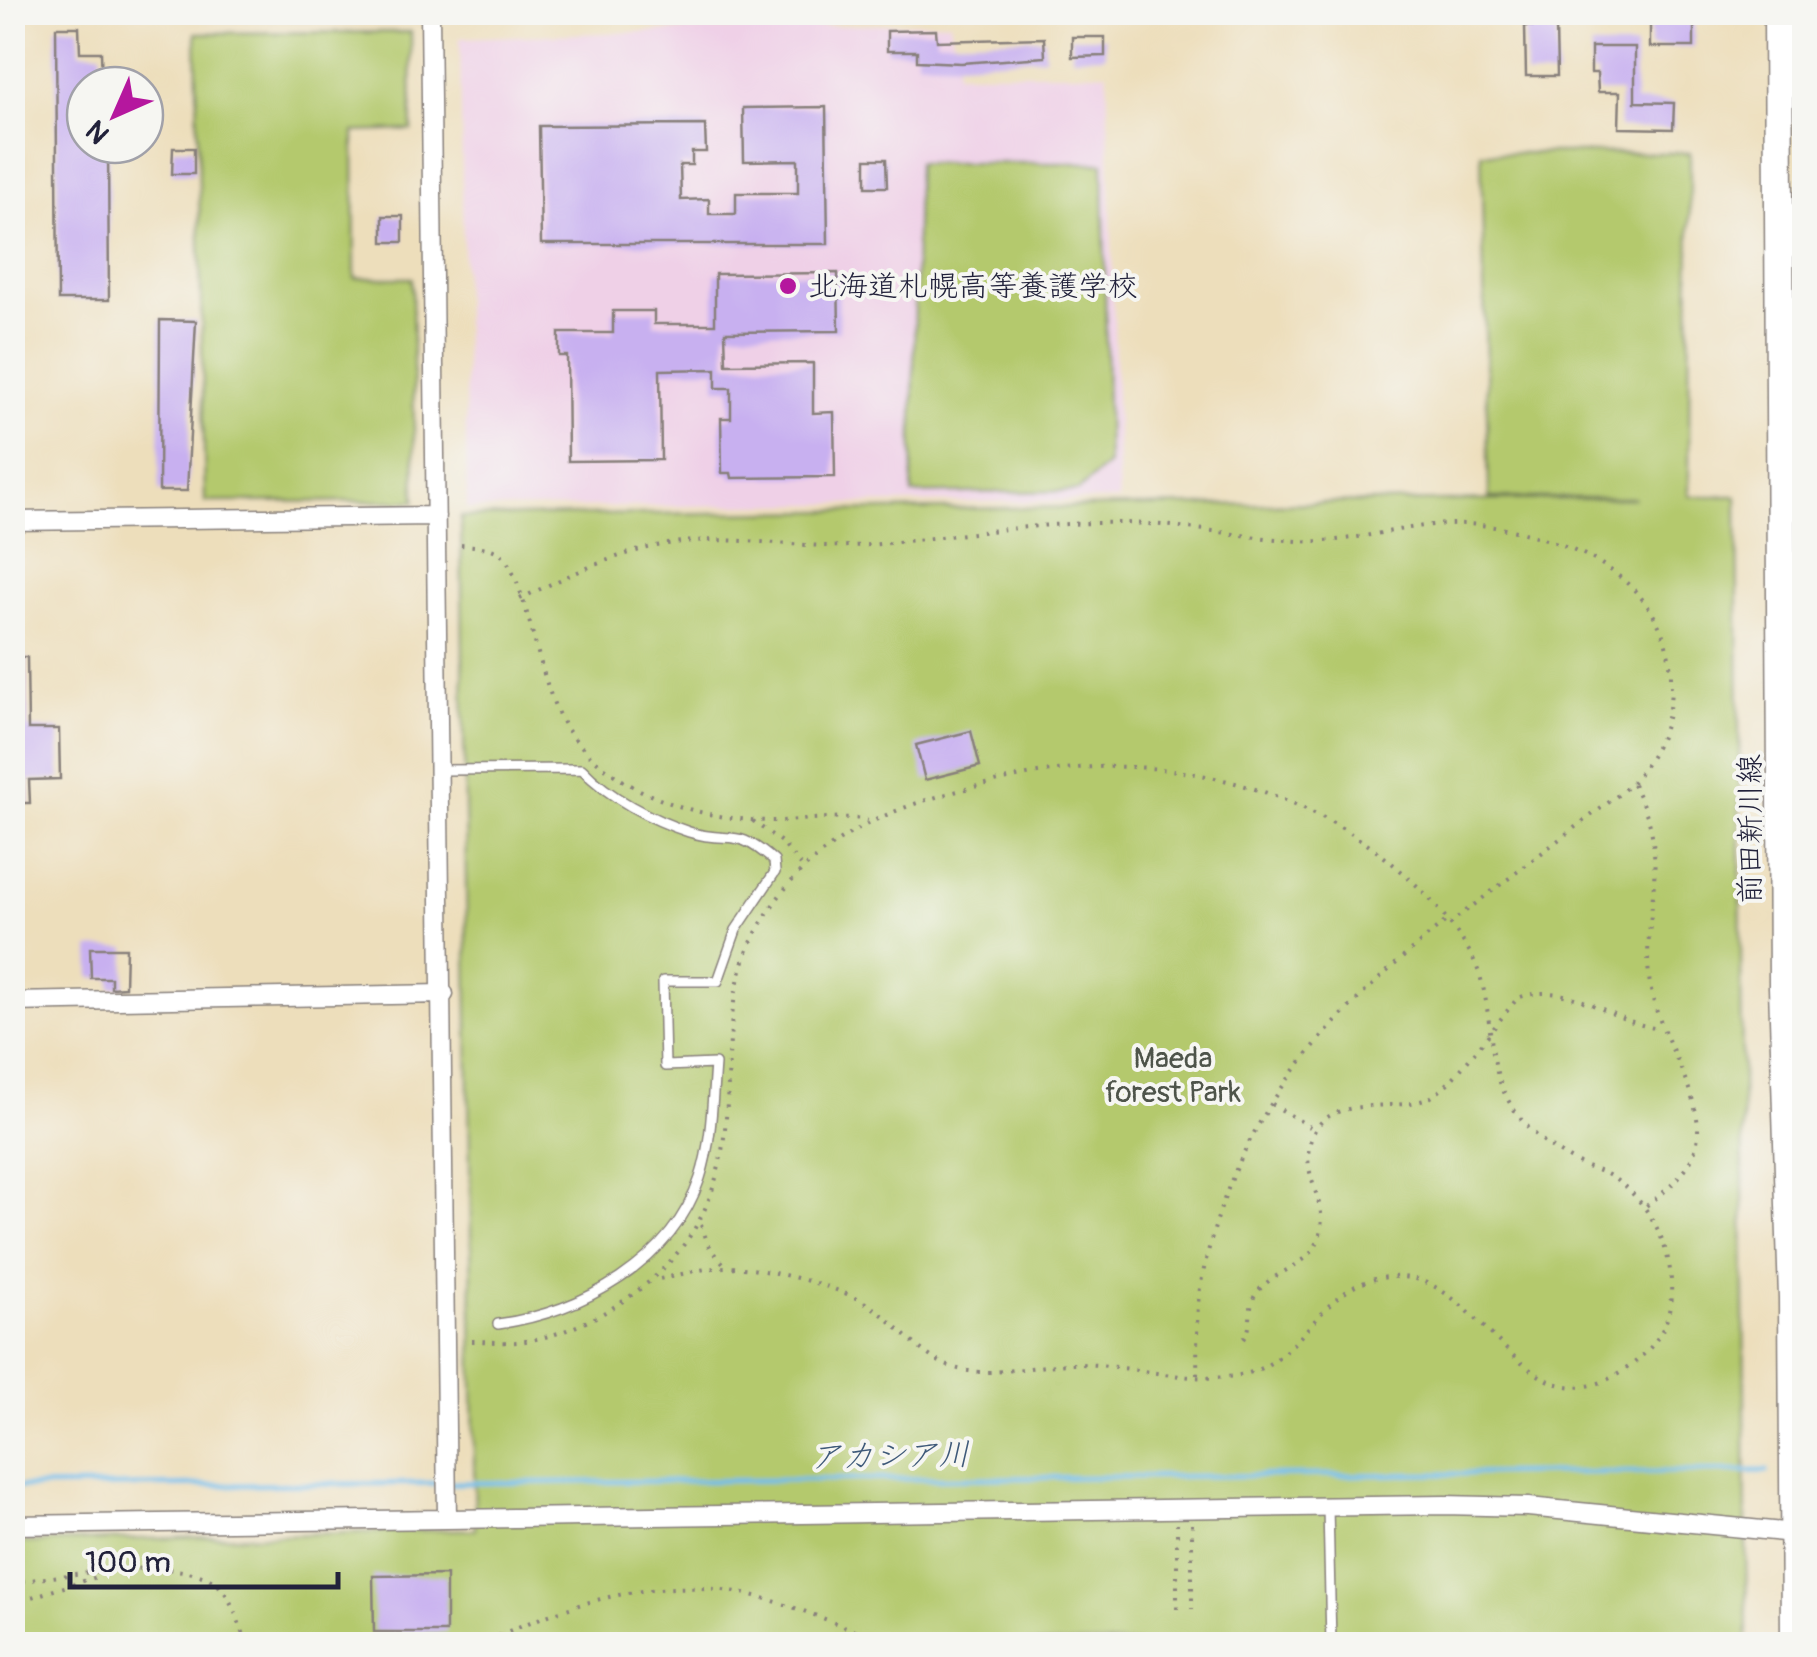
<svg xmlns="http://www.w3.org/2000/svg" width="1817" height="1657" viewBox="0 0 1817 1657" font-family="Pangolin,'Klee One',sans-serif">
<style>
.built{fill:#efd0e7}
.green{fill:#b4c96d;stroke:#6b7654;stroke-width:2.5}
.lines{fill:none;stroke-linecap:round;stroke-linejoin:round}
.stream{stroke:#72beeb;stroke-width:5}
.building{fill:#c8b0f0}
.service-casing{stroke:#88807b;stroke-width:12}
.minor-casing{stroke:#88807b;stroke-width:21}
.primary-casing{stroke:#88807b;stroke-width:31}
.path{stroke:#88807b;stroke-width:4;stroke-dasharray:2.5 8;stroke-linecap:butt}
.service{stroke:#fff;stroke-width:9}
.minor{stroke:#fff;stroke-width:18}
.primary{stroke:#fff;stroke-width:28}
.poi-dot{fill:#b5179e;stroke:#f6f6f2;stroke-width:4}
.labels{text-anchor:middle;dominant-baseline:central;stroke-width:8;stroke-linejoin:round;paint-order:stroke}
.poi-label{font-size:30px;fill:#22223b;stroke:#f6f6f2;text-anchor:start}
.street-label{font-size:30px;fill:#22223b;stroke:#f6f6f2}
.park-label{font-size:30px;fill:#4e544a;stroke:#f6f6f2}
.water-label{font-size:32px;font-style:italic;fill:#3e5979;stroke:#f6f6f2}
</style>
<rect width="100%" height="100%" fill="#f6f6f2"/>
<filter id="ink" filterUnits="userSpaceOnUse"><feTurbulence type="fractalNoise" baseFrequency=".01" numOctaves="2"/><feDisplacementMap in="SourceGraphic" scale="20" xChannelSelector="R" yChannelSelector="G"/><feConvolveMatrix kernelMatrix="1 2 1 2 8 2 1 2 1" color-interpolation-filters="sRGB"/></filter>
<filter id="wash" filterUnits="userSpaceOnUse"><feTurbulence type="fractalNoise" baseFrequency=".0048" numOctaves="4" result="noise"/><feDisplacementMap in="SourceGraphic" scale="40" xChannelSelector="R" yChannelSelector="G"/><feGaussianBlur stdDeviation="2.25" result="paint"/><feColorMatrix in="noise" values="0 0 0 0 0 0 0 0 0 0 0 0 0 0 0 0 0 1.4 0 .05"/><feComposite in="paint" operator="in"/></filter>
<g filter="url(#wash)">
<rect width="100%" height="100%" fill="#eddebb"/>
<path class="built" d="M950 22 958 73H1107L1119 500 467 509 460 38Z"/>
<path class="green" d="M411 32 412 130 354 132 355 278H412L415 501 205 502 196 33Z
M1481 153H1690L1689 496H1737L1747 1644H13L12 1543 475 1529 461 517 1635 498H1489Z
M917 163H1103L1108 464 1078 491 912 494Z"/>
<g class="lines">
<path class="stream" d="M12 1487 1767 1471"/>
</g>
<g id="blocks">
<path class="building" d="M1650 21 1694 23V47H1650Z
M1525 26H1556L1557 76H1526Z
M56 27H79L80 52H101L102 85H85V145H108L109 300H58Z
M936 30 937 41 1044 38 1045 57 961 63 917 61V51H887V31Z
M1072 37H1105V56L1072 57Z
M1591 47H1635V102L1674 103 1673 129 1619 128 1620 92H1598L1597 73H1591Z
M826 107 828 244H541L539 126 705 125 706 152H692V165H680L681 200 709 199V214H736V193H798V160L744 161 743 108Z
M173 148H194V174H172Z
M866 159H886L887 187H866Z
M383 216H403V242H383Z
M838 273 839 331 725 332 726 364 813 363V413L834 412 835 477 732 478 731 473H722L721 418H731V388H716V369L660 370 661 460 568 461 567 356H559V333H613V311H654V324H715V274Z
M160 320 196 321 187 491H159Z
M12 657H27L28 729H59L60 779 29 780 30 803H12Z
M971 731 980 766 925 780 916 745Z
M90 948H126L125 987 111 988V978H91Z
M446 1575V1632H374L373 1576Z"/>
</g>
</g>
<g filter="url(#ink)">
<use href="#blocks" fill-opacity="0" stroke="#88807b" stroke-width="2.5"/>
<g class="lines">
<defs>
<path id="service" d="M439 770 582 769C608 797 652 820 689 832 732 845 734 825 774 861L775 872 736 930 718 981H663L665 1066 715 1064C712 1102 712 1141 700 1178 672 1263 581 1312 498 1324
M1328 1507 1331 1644"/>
<path id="minor" d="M430 12 447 1518
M12 521 436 516
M12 1002 444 994
M12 1525 1444 1505 1528 1507 1794 1533"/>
<path id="primary" d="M1778 12 1783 987 1793 1298 1795 1644"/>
</defs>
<use href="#service" class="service-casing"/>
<use href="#minor" class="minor-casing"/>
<use href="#primary" class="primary-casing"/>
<path class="path" d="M461 545C473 546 489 546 499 553 526 571 539 691 567 729 614 794 699 821 777 821 807 821 838 814 867 820
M520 599C574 572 633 545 693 541 752 537 811 550 869 545 955 537 1037 521 1124 523 1183 524 1240 537 1298 541 1359 545 1414 518 1480 525 1571 536 1675 581 1671 688 1670 723 1657 754 1633 781 1615 800 1591 815 1570 831 1530 862 1490 893 1450 923
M1633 784C1642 802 1651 821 1653 842 1660 893 1640 943 1652 995 1661 1037 1700 1093 1698 1134 1696 1167 1670 1188 1646 1206
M753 821 781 842 804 869
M1272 1104 1315 1130
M701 1225 710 1249 727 1267
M1244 1339C1255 1324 1245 1305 1259 1290 1281 1265 1315 1268 1321 1229 1326 1197 1296 1169 1314 1132 1333 1095 1395 1112 1427 1099 1452 1089 1496 1022 1518 998 1571 978 1612 1024 1661 1029
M472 1341C487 1341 503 1343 517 1342 572 1337 638 1299 673 1258 763 1155 700 1033 758 929 802 848 877 811 962 790 1006 779 1050 768 1096 767 1240 761 1392 826 1469 951 1490 986 1487 1029 1496 1068 1505 1112 1542 1147 1582 1165 1591 1169 1602 1171 1610 1176 1653 1202 1677 1256 1670 1305 1667 1331 1650 1351 1630 1366 1526 1443 1489 1282 1401 1277 1318 1273 1310 1362 1240 1375 1188 1385 1129 1364 1075 1364 1045 1364 1015 1372 985 1372 926 1372 914 1336 872 1307 841 1286 766 1268 728 1267 704 1267 677 1276 654 1280
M1197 1375C1198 1345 1195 1312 1201 1283 1234 1117 1319 1025 1446 921
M1192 1524V1609
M12 1582C61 1578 188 1550 222 1589 234 1603 239 1628 249 1644
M12 1603 100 1576
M1177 1609V1524
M480 1644C563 1605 654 1574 747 1594 796 1605 844 1628 892 1644"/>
<use href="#service" class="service"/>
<use href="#minor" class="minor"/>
<use href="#primary" class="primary"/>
</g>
</g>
<circle class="poi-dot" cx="788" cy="286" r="10"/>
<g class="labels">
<g class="poi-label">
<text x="808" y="286">北海道札幌高等養護学校</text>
</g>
<g class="street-label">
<text transform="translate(1750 829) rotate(-90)">前田新川線</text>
</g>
<g class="park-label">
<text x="1173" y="1058">Maeda<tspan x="1173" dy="34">forest Park</tspan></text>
</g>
<g class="water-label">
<text transform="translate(890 1456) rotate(-1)">アカシア川</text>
</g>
</g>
<rect width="1817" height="1657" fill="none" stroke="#f6f6f2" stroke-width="50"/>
<g transform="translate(115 115) rotate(225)"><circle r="48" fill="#f6f6f2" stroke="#a1a1a9" stroke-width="2.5"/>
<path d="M0-8L18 38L0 25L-18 38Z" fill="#b5179e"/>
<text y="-15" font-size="28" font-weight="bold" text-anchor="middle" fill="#22223b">N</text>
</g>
<path d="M70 1572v15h268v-15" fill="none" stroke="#22223b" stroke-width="5"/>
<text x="85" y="1572" font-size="30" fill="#22223b" stroke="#f6f6f2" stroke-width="8" paint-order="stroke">100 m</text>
</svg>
